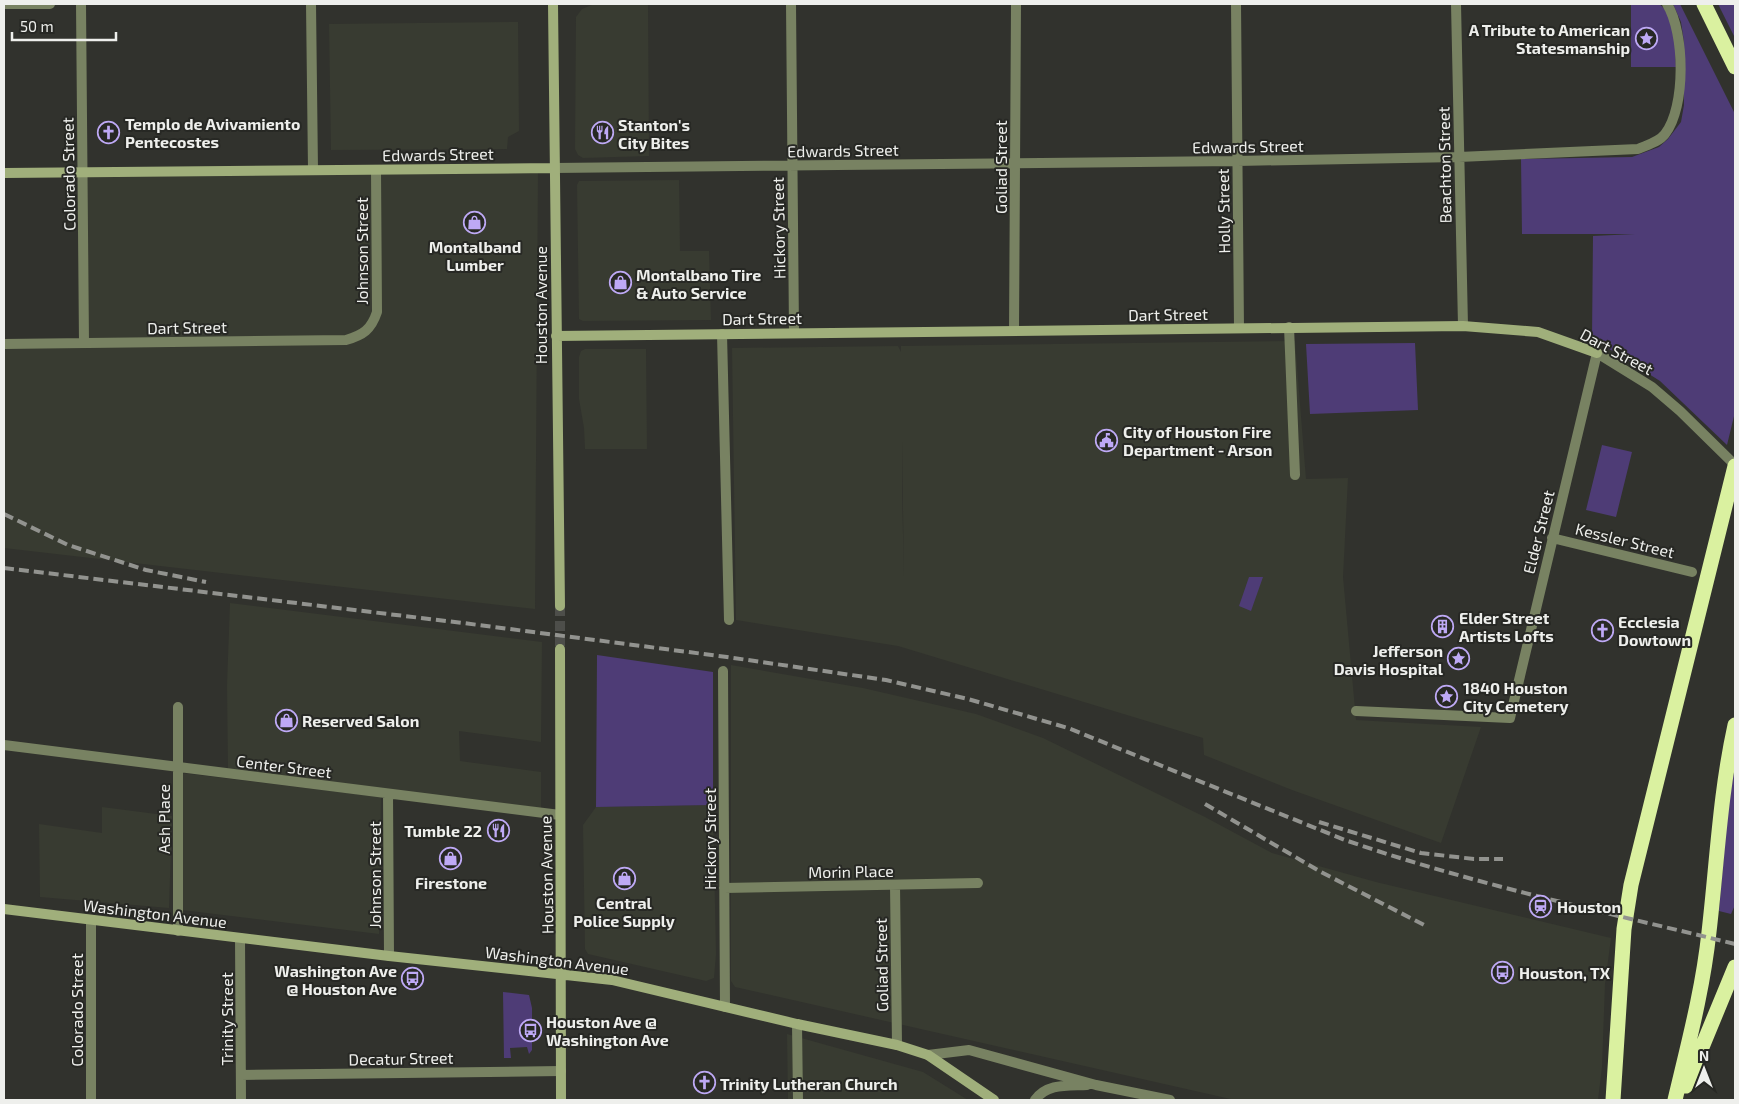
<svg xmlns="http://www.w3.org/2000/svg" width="1739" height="1104" viewBox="0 0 1739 1104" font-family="'Exo 2',sans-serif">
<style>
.built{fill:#383b31;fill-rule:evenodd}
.green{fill:#4e3c76}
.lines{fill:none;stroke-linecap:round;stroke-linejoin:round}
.secondary-tunnel{stroke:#4d4e4a;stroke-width:10;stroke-dasharray:10 5;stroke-linecap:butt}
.street{stroke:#788262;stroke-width:10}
.secondary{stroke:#a0af7b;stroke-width:10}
.highway{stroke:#daf1a0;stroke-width:15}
.rail{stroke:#92938f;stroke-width:4;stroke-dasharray:10 5;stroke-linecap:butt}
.labels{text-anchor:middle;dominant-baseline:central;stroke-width:4;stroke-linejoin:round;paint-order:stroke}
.poi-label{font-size:16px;font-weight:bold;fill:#eeefec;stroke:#272824;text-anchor:start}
.street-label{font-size:16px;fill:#eeefec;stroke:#272824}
</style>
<rect width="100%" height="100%" fill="#31322d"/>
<path class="built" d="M594 4H648L649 156 583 158 578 155 575 149 576 17 582 9Z
M518 22 519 131 508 137 507 149 331 150 329 24Z
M538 171 535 609 4 548V349L88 348 86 177Z
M679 180 680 251H709L711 320 583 321 579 319 577 185 579 181Z
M1295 341 1306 479 1348 478 1343 577 1356 720 1481 727 1441 843 1292 790 1204 755 1203 738 898 646 736 620 732 348 898 346 901 352V346ZM902 440 904 578 902 492Z
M585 349H646L647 449H585L584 428 579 399V357L581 351Z
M230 603 542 642 541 742 459 731 460 761 541 772V808L228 770 227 685Z
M731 665 863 688 976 714 1043 738 1205 817 1272 853 1376 882 1611 938 1605 984 1602 1067 1598 1100H1235L735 987 731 981Z
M182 773 381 797 379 934 182 910Z
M713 805 716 954 714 978 706 981 588 954 585 949 583 825 596 807Z
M102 807 172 816 169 908 40 897 39 824 102 833Z
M787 1034 923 1072 968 1100H788Z"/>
<path class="green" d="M1631 4H1659C1676 16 1675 48 1676 67H1631Z
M1673 4H1680L1735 114V412L1727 445 1660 381 1592 338 1593 236 1635 234H1522L1521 159 1632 157 1659 147 1668 139 1681 122 1684 105V42L1681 22Z
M1718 4H1735V38Z
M1415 343 1418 410 1310 414 1306 344Z
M1602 445 1632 452 1616 517 1586 510Z
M1249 577H1263L1251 611 1239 606Z
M597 655 713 672V805L596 807Z
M1735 763V905L1731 914 1719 911 1727 818Z
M503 992 529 995 532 1008V1026L528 1027V1037H532V1050L529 1054 527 1047 510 1048 511 1058H504Z"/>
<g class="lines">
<path class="secondary-tunnel" d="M560 606V649"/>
<path class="street" d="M4 4H50
M81 4 84 343
M311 4 313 170
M791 4 794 332
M1236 4 1239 328
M1456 4 1463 326
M554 168 1237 161 1459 157 1638 149C1647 145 1659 142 1665 134 1686 107 1685 33 1667 4
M1289 327 1295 475
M1014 331 1016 4
M722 334 729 620
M4 344 346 340C363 335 371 330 377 312L376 170
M1552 538 1692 572
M723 671 725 1007
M178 707V931
M1356 711 1510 718 1597 353 1652 387 1680 411 1735 465
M4 745 560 815
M388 794 389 956
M895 885 897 1045
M724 888 978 883
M91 920V1100
M240 938 241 1100
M797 1024 798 1100
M928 1055 969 1050 1096 1085 1170 1100
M241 1075 561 1071
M1035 1100C1047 1083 1068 1086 1087 1085"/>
<path class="secondary" d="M553 4 560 606
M4 173 554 168
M556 336 1463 326 1538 332 1597 353
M560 649 561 1100
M4 909 389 956 612 980 797 1024 897 1045 928 1055 994 1100"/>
<path class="highway" d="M1704 4 1735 67
M1686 1086 1735 967
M1613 1100 1624 929 1631 885 1735 466
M1675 1100C1688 1045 1703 989 1709 932 1717 863 1720 793 1735 725"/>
<path class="rail" d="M4 514 68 545 146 570 206 582
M4 568 463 623 727 657 886 680 968 699 1068 728 1345 840C1472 884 1605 912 1735 944
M1205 804 1321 872 1428 927
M1319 822 1421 853 1474 859H1503"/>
</g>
<defs>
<symbol id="sight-ring" viewBox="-11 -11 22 22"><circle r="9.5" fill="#272824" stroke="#bea9f5" stroke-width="1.5"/><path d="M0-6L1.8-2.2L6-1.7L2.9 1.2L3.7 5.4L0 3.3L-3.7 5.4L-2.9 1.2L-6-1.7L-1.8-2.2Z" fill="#bea9f5"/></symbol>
<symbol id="church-ring" viewBox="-11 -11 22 22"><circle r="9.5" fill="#272824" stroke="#bea9f5" stroke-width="1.5"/><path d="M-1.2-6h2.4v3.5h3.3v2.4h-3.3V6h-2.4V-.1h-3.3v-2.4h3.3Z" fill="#bea9f5"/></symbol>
<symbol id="restaurant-ring" viewBox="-11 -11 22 22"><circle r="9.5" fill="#272824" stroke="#bea9f5" stroke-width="1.5"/><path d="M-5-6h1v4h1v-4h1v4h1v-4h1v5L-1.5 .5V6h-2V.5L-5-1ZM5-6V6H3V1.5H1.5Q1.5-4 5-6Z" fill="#bea9f5"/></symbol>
<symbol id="shop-ring" viewBox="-11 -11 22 22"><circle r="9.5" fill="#272824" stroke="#bea9f5" stroke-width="1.5"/><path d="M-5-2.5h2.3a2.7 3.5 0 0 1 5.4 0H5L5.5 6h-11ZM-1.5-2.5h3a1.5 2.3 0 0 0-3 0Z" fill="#bea9f5"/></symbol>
<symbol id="civic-ring" viewBox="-11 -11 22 22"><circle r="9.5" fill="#272824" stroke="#bea9f5" stroke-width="1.5"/><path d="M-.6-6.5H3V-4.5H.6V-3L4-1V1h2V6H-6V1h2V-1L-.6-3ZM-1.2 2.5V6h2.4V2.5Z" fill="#bea9f5"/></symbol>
<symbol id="building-ring" viewBox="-11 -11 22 22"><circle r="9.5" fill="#272824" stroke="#bea9f5" stroke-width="1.5"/><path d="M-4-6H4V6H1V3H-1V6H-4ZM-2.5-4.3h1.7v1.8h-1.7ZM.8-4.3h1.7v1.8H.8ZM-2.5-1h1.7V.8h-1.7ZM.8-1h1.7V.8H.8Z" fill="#bea9f5"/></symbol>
<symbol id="station-ring" viewBox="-11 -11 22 22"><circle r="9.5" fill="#272824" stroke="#bea9f5" stroke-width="1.5"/><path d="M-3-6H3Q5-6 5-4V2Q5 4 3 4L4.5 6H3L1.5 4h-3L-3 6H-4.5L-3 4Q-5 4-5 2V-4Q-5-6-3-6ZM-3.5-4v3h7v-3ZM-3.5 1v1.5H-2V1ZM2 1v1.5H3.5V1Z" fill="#bea9f5"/></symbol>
<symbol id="bus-ring" viewBox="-11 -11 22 22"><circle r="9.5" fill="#272824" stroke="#bea9f5" stroke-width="1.5"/><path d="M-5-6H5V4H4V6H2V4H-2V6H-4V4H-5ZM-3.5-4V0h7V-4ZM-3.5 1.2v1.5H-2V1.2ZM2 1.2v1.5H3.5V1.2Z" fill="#bea9f5"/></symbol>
</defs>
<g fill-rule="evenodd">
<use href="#sight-ring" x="1634" y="26" width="25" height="25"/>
<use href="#church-ring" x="96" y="120" width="25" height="25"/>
<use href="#restaurant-ring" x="590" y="120" width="25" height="25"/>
<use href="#shop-ring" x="462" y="210" width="25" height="25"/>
<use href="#shop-ring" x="608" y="270" width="25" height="25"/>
<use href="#civic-ring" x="1094" y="428" width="25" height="25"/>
<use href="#building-ring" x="1430" y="614" width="25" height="25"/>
<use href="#church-ring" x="1590" y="618" width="25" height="25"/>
<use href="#sight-ring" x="1446" y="646" width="25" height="25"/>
<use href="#sight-ring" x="1434" y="684" width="25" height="25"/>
<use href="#shop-ring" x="274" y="708" width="25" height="25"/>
<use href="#restaurant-ring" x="486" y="818" width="25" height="25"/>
<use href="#shop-ring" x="438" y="846" width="25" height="25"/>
<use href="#shop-ring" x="612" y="866" width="25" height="25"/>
<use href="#station-ring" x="1528" y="894" width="25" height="25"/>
<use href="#bus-ring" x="1490" y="960" width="25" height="25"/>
<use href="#bus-ring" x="400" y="966" width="25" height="25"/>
<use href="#bus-ring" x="518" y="1018" width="25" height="25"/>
<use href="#church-ring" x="692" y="1070" width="25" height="25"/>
</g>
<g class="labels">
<g class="poi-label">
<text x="1630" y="29" text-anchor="end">A Tribute to American<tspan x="1630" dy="18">Statesmanship</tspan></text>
<text x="125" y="123">Templo de Avivamiento<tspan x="125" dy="18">Pentecostes</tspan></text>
<text x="618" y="124">Stanton's<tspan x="618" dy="18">City Bites</tspan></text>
<text x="475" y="246" text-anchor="middle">Montalband<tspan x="475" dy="18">Lumber</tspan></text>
<text x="636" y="274">Montalbano Tire<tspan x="636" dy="18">&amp; Auto Service</tspan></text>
<text x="1123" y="431">City of Houston Fire<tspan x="1123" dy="18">Department - Arson</tspan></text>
<text x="1459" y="617">Elder Street<tspan x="1459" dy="18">Artists Lofts</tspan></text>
<text x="1618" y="621">Ecclesia<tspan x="1618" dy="18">Dowtown</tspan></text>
<text x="1443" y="650" text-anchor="end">Jefferson<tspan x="1443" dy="18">Davis Hospital</tspan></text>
<text x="1463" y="687">1840 Houston<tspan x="1463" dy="18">City Cemetery</tspan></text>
<text x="302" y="720">Reserved Salon</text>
<text x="482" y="830" text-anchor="end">Tumble 22</text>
<text x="451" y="882" text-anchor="middle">Firestone</text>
<text x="624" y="902" text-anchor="middle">Central<tspan x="624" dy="18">Police Supply</tspan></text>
<text x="1557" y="906">Houston</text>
<text x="397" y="970" text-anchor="end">Washington Ave<tspan x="397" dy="18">@ Houston Ave</tspan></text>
<text x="1519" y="972">Houston, TX</text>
<text x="546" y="1021">Houston Ave @<tspan x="546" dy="18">Washington Ave</tspan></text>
<text x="720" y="1083">Trinity Lutheran Church</text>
</g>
<g class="street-label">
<text transform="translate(1248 146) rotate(-1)">Edwards Street</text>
<text transform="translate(843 150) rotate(-1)">Edwards Street</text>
<text transform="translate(438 154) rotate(-1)">Edwards Street</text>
<text transform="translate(1444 165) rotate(-91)">Beachton Street</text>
<text transform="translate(1000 167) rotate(-90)">Goliad Street</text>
<text transform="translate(68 174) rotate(-91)">Colorado Street</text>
<text transform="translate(1223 211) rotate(-91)">Holly Street</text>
<text transform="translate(778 228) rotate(-91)">Hickory Street</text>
<text transform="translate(361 251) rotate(-90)">Johnson Street</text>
<text transform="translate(540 305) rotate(-90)">Houston Avenue</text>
<text transform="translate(1168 314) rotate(-1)">Dart Street</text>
<text transform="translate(762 318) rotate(-1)">Dart Street</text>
<text transform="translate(187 327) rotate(-1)">Dart Street</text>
<text transform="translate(1617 351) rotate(28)">Dart Street</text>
<text transform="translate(1538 532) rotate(-76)">Elder Street</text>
<text transform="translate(1625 540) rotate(14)">Kessler Street</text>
<text transform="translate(284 766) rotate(7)">Center Street</text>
<text transform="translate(163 819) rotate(-90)">Ash Place</text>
<text transform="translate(709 839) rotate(-90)">Hickory Street</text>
<text transform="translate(851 871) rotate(-1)">Morin Place</text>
<text transform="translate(374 875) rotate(-90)">Johnson Street</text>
<text transform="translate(546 875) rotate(-91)">Houston Avenue</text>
<text transform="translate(155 913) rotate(7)">Washington Avenue</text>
<text transform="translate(557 960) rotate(7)">Washington Avenue</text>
<text transform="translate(881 965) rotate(-91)">Goliad Street</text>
<text transform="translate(76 1010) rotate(-90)">Colorado Street</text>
<text transform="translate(226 1019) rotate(-90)">Trinity Street</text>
<text transform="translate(401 1058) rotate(-1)">Decatur Street</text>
</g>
</g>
<rect width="1739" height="1104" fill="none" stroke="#eeefec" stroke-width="10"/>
<g transform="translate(1704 1069)" stroke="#272824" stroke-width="4" paint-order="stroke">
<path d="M0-4L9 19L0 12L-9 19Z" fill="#eeefec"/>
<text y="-8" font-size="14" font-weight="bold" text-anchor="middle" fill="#eeefec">N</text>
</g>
<path d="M12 32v8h104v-8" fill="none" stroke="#eeefec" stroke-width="2.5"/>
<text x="20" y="32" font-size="15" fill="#eeefec" stroke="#272824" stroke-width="4" paint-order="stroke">50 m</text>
</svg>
